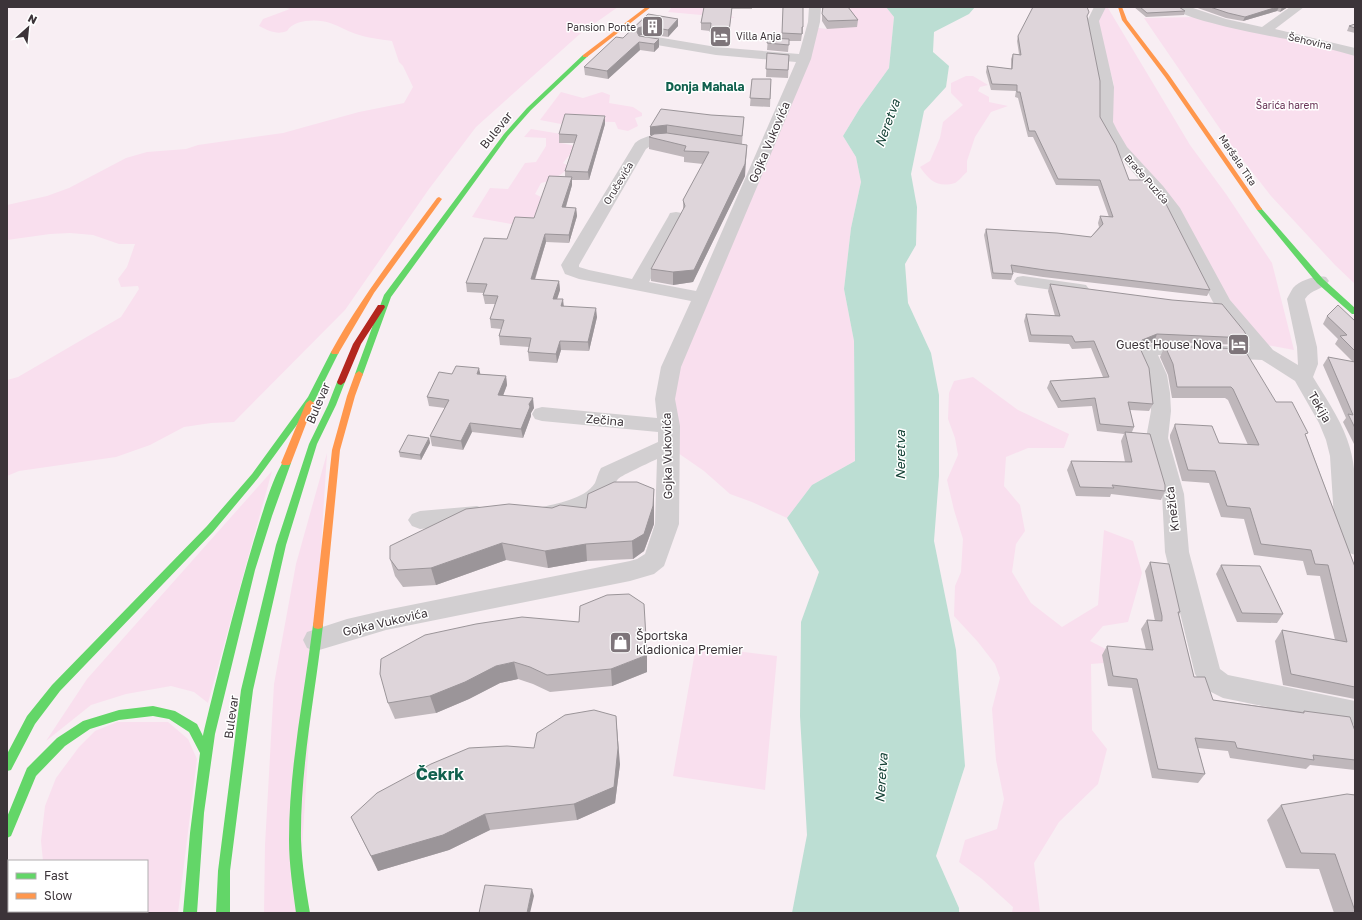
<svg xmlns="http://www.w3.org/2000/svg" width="1362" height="920" viewBox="0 0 1362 920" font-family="'Golos Text',sans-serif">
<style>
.green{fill:#f9dfee}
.water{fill:#bcded3}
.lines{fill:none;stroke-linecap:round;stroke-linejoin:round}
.street{fill:#d2cfd1;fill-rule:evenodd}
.fast{fill:#63d668;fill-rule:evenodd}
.slow{fill:#ff974d;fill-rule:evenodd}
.jam{fill:#b3261e;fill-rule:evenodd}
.wall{fill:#bfb7bb}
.shaded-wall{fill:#9b9599}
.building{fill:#ded5da;stroke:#9b9599}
.labels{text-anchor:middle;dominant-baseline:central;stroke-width:3;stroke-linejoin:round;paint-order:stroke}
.far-poi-label{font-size:10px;fill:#3c3439;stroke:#fff;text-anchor:end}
.far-street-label{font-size:10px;fill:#3c3439;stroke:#fff}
.far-park-label{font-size:10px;fill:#683356;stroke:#fff}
.far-quarter-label{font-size:12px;font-weight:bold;fill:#11614e;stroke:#fff}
.street-label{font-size:12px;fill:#3c3439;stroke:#fff}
.poi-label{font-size:12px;fill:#3c3439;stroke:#fff;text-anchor:end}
.water-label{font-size:13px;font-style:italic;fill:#164337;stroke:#fff}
.near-quarter-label{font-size:17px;font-weight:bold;fill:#11614e;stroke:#fff}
</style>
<rect width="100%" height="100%" fill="#f8eef3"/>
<path class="green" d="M283 7H618L581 33 476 127 429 189 345 310 234 422 211 423 184 427 150 445 116 457 19 471 7 476V380L18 377 121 317 139 289 138 286 121 287 118 279 127 267 135 244H119L93 235 70 233 50 234 7 240V205L47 196 69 188 126 158 147 152 186 149 198 145 283 133 359 112 404 103 413 87 403 66 399 62 392 41C380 39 367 38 356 34 347 31 339 26 330 23 319 19 294 19 287 31 277 35 269 31 259 26L263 19 290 9Z
M672 7H732L731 16 735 18 668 12Z
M852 7H886L894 17 889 68 860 108 843 136 856 157 861 182 851 228 844 289 854 341 855 461 812 485 787 518 752 502 730 494 704 471 668 446 671 367 812 27 827 29Z
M1102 8H1108L1190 145 1226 194 1272 263 1294 350 1267 345 1226 302 1118 140 1110 123 1114 85 1098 27 1096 23Z
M1194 17 1355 52V284L1335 265 1271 196 1229 142 1144 18Z
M966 76H973L988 85 980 87 978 91 989 97V102L1008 106 991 112 975 137 967 161V172C963 175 959 181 955 183 937 188 929 180 920 167L930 161 940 138 943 122 963 105 951 93V83Z
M561 92 583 98 602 92 610 95 609 103 633 107 642 113V116L635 118 638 126 628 131 618 129 615 122 565 121 561 124 540 120Z
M531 129 561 134V143L585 148 588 154 571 153 563 163 571 167 553 180 541 183 535 194 541 197 538 207 543 211 558 212 517 225 472 217 490 188 508 189 525 163 536 162 546 146V138L524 137Z
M973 377 1018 410 1069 434 1064 448H1028L1006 457 1004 486 1020 505 1025 531 1016 544 1012 572 1031 603 1062 627 1098 605 1104 530 1133 541 1142 573 1128 622 1103 626 1090 641 1129 661 1091 664 1092 730 1107 749 1098 784 1059 822 1034 863 1040 913H1012L1013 907 982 879 959 862 965 840 997 829 1004 799 996 760 992 709 1000 678 995 664 978 642 954 616 955 586 961 572 963 539 954 510 947 480 958 455 955 438 948 419 949 393 954 381Z
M327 453 298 913H264L265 845 274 684 296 564Z
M272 471 208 703 194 692 171 686 126 694 91 705 46 741 87 679Z
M696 646 777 656 765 790 673 776Z
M117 722H168L188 739 197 759 178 913H55L54 911H147V861H43L41 841 45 806 56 778 79 747 95 731Z"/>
<path class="water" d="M886 7H975L969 14 934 32 933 52 949 66 946 87 924 111 911 174 917 207 916 245 905 264 908 303 931 353 939 395V476L934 541 956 650 965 766 936 856 959 908V913H792L807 835 800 716 801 622 819 572 787 518 812 485 855 461 854 341 844 289 851 228 861 182 856 157 843 136 860 108 889 68 894 17Z"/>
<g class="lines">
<path class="street" d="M809 7H821L820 22 811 59 681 367 675 399 680 426 679 524 664 566 654 574 630 581 386 630 316 651 307 648 303 640 307 632 347 619 386 610 630 561 637 559 645 554 655 524 657 459C651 462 622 475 618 479 614 484 613 492 607 498 592 513 560 527 539 520L535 514 539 508C556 503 584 500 595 483 597 478 598 473 601 468L658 442V432L542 421 535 419 532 414 535 409 542 407 657 418 655 399 661 367 691 301 579 279 565 274 561 265 635 143C649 132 668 134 684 138L686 141 684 144C671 148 658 139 646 149L579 265V267L589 270 632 279 668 217 670 213 676 212 682 213 684 217 649 282 696 291 796 62 716 55 645 43 640 42 639 39 640 36 645 35 716 47 799 54 808 22Z
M1094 7H1106L1099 21 1114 87 1113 122 1117 130 1127 147 1163 186 1180 208 1230 300 1273 350 1298 365 1297 347 1287 299C1289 295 1291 291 1293 288 1300 280 1317 275 1326 277L1329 281C1323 290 1311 289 1305 299L1317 347 1318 364 1313 377C1325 397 1339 417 1347 439 1360 473 1355 519 1355 555L1347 552 1334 518 1330 456 1326 440 1319 423 1295 381 1262 360 1158 355 1167 375 1170 393 1171 411 1168 438 1184 494 1189 552 1220 669 1228 675 1355 701V725L1223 698 1205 689 1195 674 1165 552 1162 494 1146 438 1151 411 1150 393 1147 375 1137 353 1140 349 1154 343 1250 347 1213 302 1164 209 1116 152 1099 122 1100 87 1087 21Z
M1173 7H1190L1226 19 1262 27 1290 7H1304L1275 29 1355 48V56C1337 51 1320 46 1302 42 1281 38 1182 21 1173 7Z
M1023 276 1080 284 1086 285 1089 289 1086 293 1080 294 1017 285 1014 281 1017 277Z
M477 506 485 509 489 515 485 521 477 524 420 529 412 526 408 520 412 514 420 511Z"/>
<path class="fast" d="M583 55 588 56 531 110 508 136 391 297 363 374 362 376H356L355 374 384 295 504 134 527 108Z
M1259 207 1261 208 1323 279 1355 308V314H1352L1317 283 1257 210V208Z
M335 349 339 352 315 400 258 478 213 532 60 691 35 724 11 770 7 771V754L27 716 52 685 207 526 252 474 308 397 331 352Z
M341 379 345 382 336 405 317 444 286 545 253 690 230 871V913H216L218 871 241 690 276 545 309 444 328 405 337 382Z
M286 460 291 463 272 516 255 570 215 734 204 813 197 913H183L190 833 200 753 189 732 169 719 153 716 119 720 90 729 65 746 36 776 11 836 7 838V817L27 768 57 738 83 721 119 710 153 706 175 711 197 724 203 736C210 705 268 465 286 460Z
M318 621 322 622 323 625C315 696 300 768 301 840 302 865 306 889 310 913H296C293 889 289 865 289 840 289 768 304 696 313 625L314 622Z"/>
<path class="slow" d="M646 7H651L587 57H583V55Z
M1118 7H1122L1127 20 1169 75 1262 209 1261 210H1257L1165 77 1122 20Z
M439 197 442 199 374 293 338 354H332L331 352C361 297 400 248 437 198Z
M359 371 363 374 355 396 340 450 323 625 322 628 318 629 314 628 313 625 332 450 347 396 355 374Z
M310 400 314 403 291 463 289 465H283L281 463 306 403Z"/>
<path class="jam" d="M378 305H384L385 307 361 344 345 382 341 385 338 384 337 382 353 344Z"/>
</g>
<path class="wall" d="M704 7H752V9H732L728 40 710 39V31L701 30V23Z
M783 7 803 27V34H802L801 41H789L788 52 767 50 768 38 782 39Z
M822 7H848L858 20 857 27 827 29 822 21Z
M1134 7H1179L1185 11 1184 15 1146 17Z
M1195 7H1288L1280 12 1277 11 1243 21 1226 18Z
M648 14 678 19V26L668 37 645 34 639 35V36L659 39V47L654 52 640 50 608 79 585 75 584 67 623 38Z
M1087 17 1100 117 1129 180 1210 290 1207 296 1043 277 1012 272 1013 274 1011 280 992 279 984 235 986 229 1091 237 1099 227 1098 223 1100 216 1109 217 1098 186 1056 185 1033 137H1028L1018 98 1015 97 1016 91 991 90 986 72 987 66 1011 69V59L1013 54H1019L1017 41 1018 36Z
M1355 24V33L1347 31 1349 26Z
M767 53 789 55 788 78 766 77Z
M752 79H771L770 107 750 106Z
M711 115 744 117 742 144 745 176 693 282 673 285 651 281V269L683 210V200L703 164 684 162V157L649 149V137L653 135H650V127Z
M605 124 589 180H572V185L566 207 576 208 577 216 569 243 546 242 535 280 559 281 560 290 557 299 564 306 597 317 589 351 561 350 557 363 529 361 528 352 529 347 500 345 499 336 501 329 491 328 490 319 495 304H485L483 295 484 293 467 292 466 283 507 239 534 218 565 177V171L574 143H559V134Z
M1050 284 1248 338 1245 345 1154 342 1139 348 1153 404 1149 411 1130 410 1134 427 1132 432 1165 491 1161 500 1111 494 1110 497 1076 496 1067 470 1071 461 1125 462 1121 441 1124 434 1097 431 1092 406 1058 408 1047 388 1050 381 1103 377 1091 348 1072 349 1069 344 1029 342 1024 321 1026 314 1055 316 1048 291Z
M1327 316 1355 321V446L1343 422 1346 418 1323 365 1328 357 1353 362 1335 344 1338 339 1323 324Z
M1165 346 1276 402 1306 436 1355 567V699L1283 685 1275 641 1282 630 1335 640 1320 576 1307 575 1303 561 1254 555 1244 519 1221 517 1209 483 1182 481 1170 438V435L1175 424 1219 443 1248 445 1228 400 1225 398H1172L1168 375 1160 357Z
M452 374H480L506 376 507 385 503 395 534 408 531 413V416L523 438 472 432 463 450 432 446 430 436 445 408 429 406 427 397Z
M429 438 430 443 421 460 400 457 399 452Z
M654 489V524L644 551 633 559 587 561 548 568 506 560 436 585 403 587 395 576 390 559 552 508H586Z
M1150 562 1180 612 1179 615 1194 677 1213 700 1303 712 1304 711 1355 760V770L1310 765 1306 769 1230 758 1228 751 1198 748 1205 774 1198 783 1152 778 1132 688 1108 686 1102 655 1107 646 1146 650 1141 629 1147 620 1155 621 1145 571Z
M1221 565 1283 614 1277 623 1237 622 1216 574Z
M425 635 647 672 612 686 550 692 533 684 518 679 500 683 469 699 436 713 395 719 388 703Z
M620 764 615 803 577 820 490 830 449 850 378 871 351 817Z
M1355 795V913H1334L1319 869 1286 868 1267 820 1281 805Z"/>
<path class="shaded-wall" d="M1277 7H1279L1277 11 1243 21 1245 17Z
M1282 7H1288L1280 12Z
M678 19V26L668 37V30Z
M645 26V34L639 36 637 32 638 28Z
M659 39V47L654 52V44Z
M639 42 640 50 608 79 607 71Z
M605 116V124L589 180 588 172Z
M667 125V134L650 135V127Z
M747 145 745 176 693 282 673 285V272Z
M572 177V185L563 216 562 207Z
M576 208 577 216 569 243V235Z
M545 234 546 242 532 288 531 279Z
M559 281 560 290 554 308 553 299Z
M563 299 564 308 561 306Z
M596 308 597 317 589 351 588 342Z
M1157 334 1154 342 1139 348V346L1142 340Z
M560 341 561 350 557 363 556 354Z
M479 368 481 377 477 374Z
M506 376 507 385 500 404 498 395Z
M533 398 534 408 531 413V416L523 438 521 429 529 404Z
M470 423 472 432 463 450 461 441Z
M429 438 430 443 421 460 420 455Z
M654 489V524L644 551 633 559 632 541Z
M502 543 506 560 436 585 431 568Z
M586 544 587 561 548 568 545 551Z
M647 655V672L612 686 611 669Z
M514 662 518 679 500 683 469 699 436 713 430 696 496 666Z
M616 716 620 764 615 803 577 820 574 804Z
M485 814 490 830 449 850 378 871 371 856Z
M532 889 534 896 530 913H527Z"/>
<path class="building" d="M704 7H732L729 32H710L711 23H701Z
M783 7H803V27H802V34L782 33Z
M823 7H848L858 20 828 21 822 14Z
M1033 7H1087L1089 12 1087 16 1100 81V117L1116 145 1129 180H1145L1166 204 1210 290 1045 270 1011 265 1013 274 993 273 986 229 1057 233 1091 237 1103 224 1100 216 1113 217 1100 180 1058 179 1035 131H1029L1020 92H1017V85L992 84 987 66 1012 69 1013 54 1021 55 1018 36Z
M1140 7H1179L1185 11 1147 13Z
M1210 7H1277L1245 17 1228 13Z
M648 14 678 19 668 30 645 26 638 28 637 32 639 36 659 39 654 44 639 42 607 71 584 67 616 37 623 38Z
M1355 24V28L1349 26Z
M768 38 789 39V45L767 43Z
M767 53 789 55 788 70 766 69Z
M752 79H771L770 99 750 98Z
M661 109 711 115 744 117 742 136 667 125 650 127Z
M565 114 605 116 588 172 565 171 577 135 559 134Z
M667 133 747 145 745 164 694 270 673 272 651 269 685 206 683 200 709 152 684 151 686 146 649 137 654 134Z
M549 176 572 177 562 207 576 208 569 235 545 234 531 279 559 281 553 299H563L561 306 596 308 588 342 560 341 556 354 528 352 531 338 499 336 504 320 490 319 498 296 483 295 487 284 466 283 484 238 507 239 515 217 534 218Z
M1050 284 1172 300 1222 304 1244 331 1248 338 1157 334 1142 340 1139 346 1149 368 1153 404 1128 402 1134 427 1100 424 1095 398 1061 401 1050 381 1109 377 1094 341 1075 342 1072 336 1031 335 1026 314 1060 316Z
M1338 305 1355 321V351L1340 336 1347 335 1327 316Z
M1165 346 1244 349 1276 402H1292L1308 433 1305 434 1355 567V687L1291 674 1282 630 1347 642 1328 565 1315 564 1311 550 1261 544 1250 508 1227 506 1215 471 1188 470 1175 427V424L1212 426 1219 443 1259 445 1233 389 1231 387H1177L1173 364Z
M1328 357 1355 362V428L1348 414 1353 415Z
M456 366 479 368 477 374 506 376 498 395 533 398 529 404 530 407 521 429 470 423 461 441 430 436 449 400 427 397 439 372 452 374Z
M1125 432 1150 434 1165 485V491L1112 485 1114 488 1080 487 1071 461 1132 462Z
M408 435 429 438 420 455 399 452Z
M614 482H637L654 489 653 506 644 534 632 541 586 544 545 551 502 543 431 568 398 570 390 559V546L466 509 509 504 552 508 560 505 586 508 588 494Z
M1150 562 1169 564 1180 612H1178L1194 677H1205L1213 700 1304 713V711L1350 717 1355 731V760L1313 755 1314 760 1237 748 1235 742 1195 738 1205 774 1158 769 1137 679 1113 676 1107 646 1153 650 1147 620 1162 621V616Z
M1221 565 1260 566 1283 614 1242 613Z
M629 594 644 604 647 655 611 669 547 675 530 667 514 662 496 666 465 682 430 696 388 703 380 674 381 659 425 635 476 624 522 617 579 622 580 606 607 595Z
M594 710 616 716 618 748 614 787 574 804 485 814 443 835 371 856 351 817 377 793 431 764 469 748 507 746 534 748 537 733 565 715Z
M1347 794 1355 795V911L1335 854 1301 853 1281 805Z
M485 885 532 889 527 913H479Z"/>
<defs>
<symbol id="building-square" viewBox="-11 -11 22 22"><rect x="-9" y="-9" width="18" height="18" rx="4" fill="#7e757a" stroke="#fff"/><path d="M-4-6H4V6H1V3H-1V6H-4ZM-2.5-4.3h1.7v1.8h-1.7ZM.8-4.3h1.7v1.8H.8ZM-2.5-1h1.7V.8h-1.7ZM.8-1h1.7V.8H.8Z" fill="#fff"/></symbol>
<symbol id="hotel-square" viewBox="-11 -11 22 22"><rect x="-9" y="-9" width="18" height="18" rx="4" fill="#7e757a" stroke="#fff"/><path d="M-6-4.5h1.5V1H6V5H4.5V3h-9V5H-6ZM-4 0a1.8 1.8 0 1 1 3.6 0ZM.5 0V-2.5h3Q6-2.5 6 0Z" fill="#fff"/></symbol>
<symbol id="shop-square" viewBox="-11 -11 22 22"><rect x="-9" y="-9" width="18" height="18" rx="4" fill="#7e757a" stroke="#fff"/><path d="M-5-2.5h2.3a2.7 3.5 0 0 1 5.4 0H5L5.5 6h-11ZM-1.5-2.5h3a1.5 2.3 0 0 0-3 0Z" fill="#fff"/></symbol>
</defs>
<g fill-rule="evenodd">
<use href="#building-square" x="640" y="14" width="25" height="25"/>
<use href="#hotel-square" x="708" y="24" width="25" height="25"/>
<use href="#hotel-square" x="1226" y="332" width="25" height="25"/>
<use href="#shop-square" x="608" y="630" width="25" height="25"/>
</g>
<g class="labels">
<g class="far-poi-label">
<text x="636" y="27">Pansion Ponte</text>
<text x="736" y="36" text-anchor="start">Villa Anja</text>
</g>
<g class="far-street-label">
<text transform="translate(1310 41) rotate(13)">Šehovina</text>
<text transform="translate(1238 160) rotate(56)">Maršala Tita</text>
<text transform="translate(1147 179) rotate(49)">Braće Puzića</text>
<text transform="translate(618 183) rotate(-59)">Oručevića</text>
</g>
<g class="far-park-label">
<text x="1287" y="105">Šarića harem</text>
</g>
<g class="far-quarter-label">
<text x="705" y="86">Donja Mahala</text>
</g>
<g class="street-label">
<text transform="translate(496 130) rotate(-51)">Bulevar</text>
<text transform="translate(769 142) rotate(-67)">Gojka Vukovića</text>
<text transform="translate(318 403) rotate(-67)">Bulevar</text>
<text transform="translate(1320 407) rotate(60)">Tekija</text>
<text transform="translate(605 420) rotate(5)">Zečina</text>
<text transform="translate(667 456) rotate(-91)">Gojka Vukovića</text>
<text transform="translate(1172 509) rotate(-97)">Knežića</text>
<text transform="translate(385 622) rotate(-13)">Gojka Vukovića</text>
<text transform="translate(231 717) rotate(-82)">Bulevar</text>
</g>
<g class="poi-label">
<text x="1222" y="344">Guest House Nova</text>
<text x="636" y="635" text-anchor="start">Športska<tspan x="636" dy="14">kladionica Premier</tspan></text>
</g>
<g class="water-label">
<text transform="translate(887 123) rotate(-70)">Neretva</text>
<text transform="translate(900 455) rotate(-90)">Neretva</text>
<text transform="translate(881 778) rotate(-86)">Neretva</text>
</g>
<g class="near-quarter-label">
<text x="440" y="773">Čekrk</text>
</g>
</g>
<rect width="1362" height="920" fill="none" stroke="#3c3439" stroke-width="16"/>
<rect x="8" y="860" width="140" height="52" fill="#ffffff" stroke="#b1aeb0"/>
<rect x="16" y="873" width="20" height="6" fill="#63d668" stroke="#b1aeb0"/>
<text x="44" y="880" font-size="12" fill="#3c3439">Fast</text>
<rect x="16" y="893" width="20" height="6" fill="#ff974d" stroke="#b1aeb0"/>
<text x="44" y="900" font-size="12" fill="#3c3439">Slow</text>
<g transform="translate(28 28) rotate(27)" stroke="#ffffff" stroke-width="3" paint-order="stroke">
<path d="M0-3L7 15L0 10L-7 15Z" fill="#3c3439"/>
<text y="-6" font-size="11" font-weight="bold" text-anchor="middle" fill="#3c3439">N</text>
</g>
</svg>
